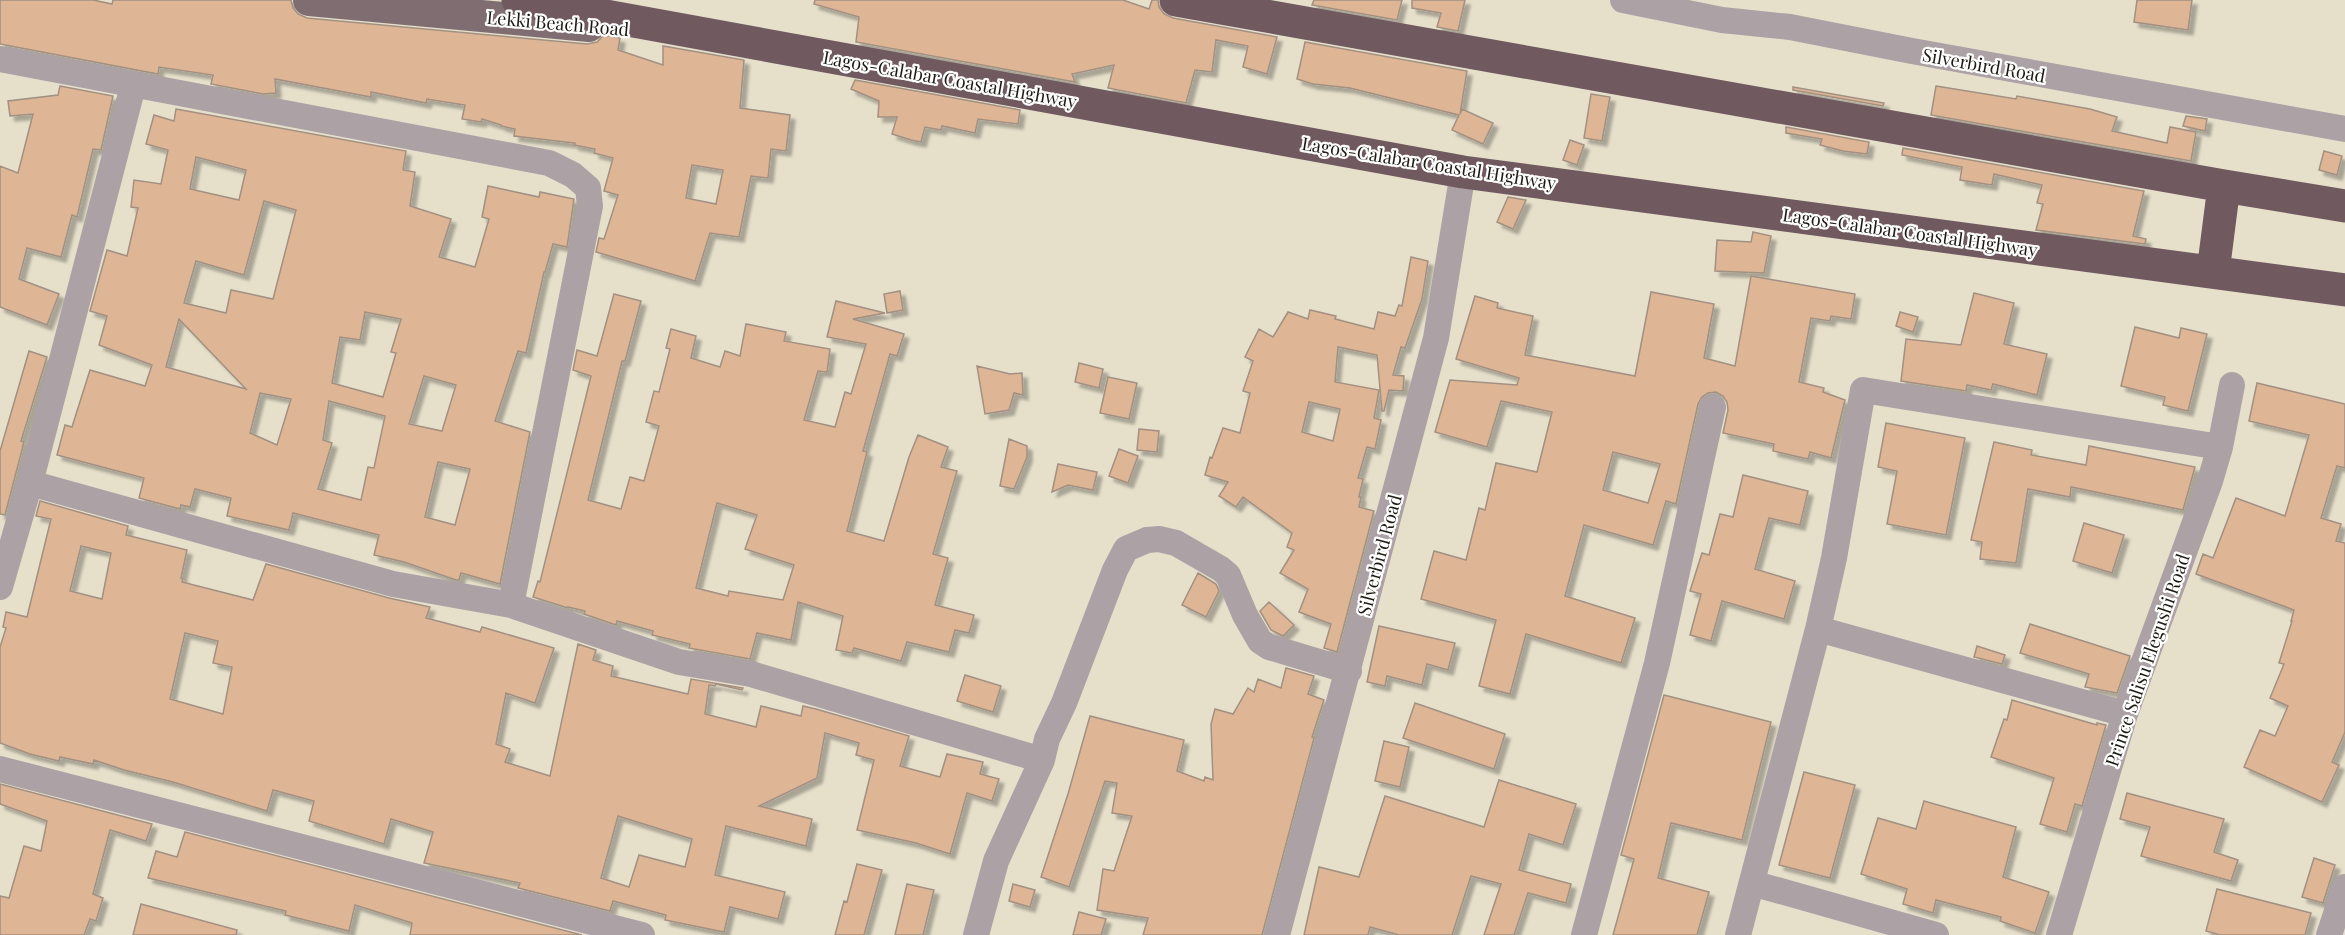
<svg xmlns="http://www.w3.org/2000/svg" width="2345" height="935" viewBox="0 0 2345 935" font-family="'Playfair Display',serif">
<style>
.building{fill:#deb695;stroke:#a29082;stroke-width:1.5;fill-rule:evenodd;filter:url(#shadow)}
.lines{fill:none;stroke-linecap:round;stroke-linejoin:round}
.minor{stroke:#aca1a4;stroke-width:26}
.major{stroke:#806d71;stroke-width:32}
.highway{stroke:#705a60;stroke-width:33}
.labels{text-anchor:middle;dominant-baseline:central;stroke-width:4.5;stroke-linejoin:round;paint-order:stroke}
.street-label{font-size:18px;fill:#1c1a12;stroke:#fff}
</style>
<defs>
<filter id="shadow"><feDropShadow dx="5" dy="5" stdDeviation="1.5" flood-color="#0004"/></filter>
</defs>
<rect width="100%" height="100%" fill="#e6e0cb"/>
<path class="building" d="M0 0H93L112 4 113 0H291L293 8 298 14 307 18 587 44 597 42 604 35 620 38 618 50 663 65V46L744 60 740 108 790 115 786 151 771 149 768 178 751 176 739 237 710 233 695 281 596 252 599 238 604 239 618 195 604 191 613 158 594 153 595 149 574 145 575 143 514 136 515 129 501 126V125L482 119 481 122 462 119 465 105 427 99 426 103 371 92V97L275 79 276 93 263 94 211 84 213 75 159 67 158 74 0 44ZM692 165 723 170 716 204 686 198Z
M815 0H1123L1149 9 1152 0H1158L1159 7 1164 14 1173 18 1277 37 1267 74 1243 67 1248 46 1216 40 1212 72 1195 70 1186 103 1108 88 1114 65 1072 74 1075 82 856 42 859 17 814 4Z
M1314 0H1402L1397 20 1312 5Z
M1412 0H1465L1458 31 1437 27 1441 13 1412 8Z
M2137 0H2192L2188 30 2134 22Z
M1305 42 1467 71 1460 114 1462 109 1493 123 1483 144 1452 130 1459 115 1350 88 1313 84 1297 79Z
M855 80 1020 110 1018 124 978 119 975 133 942 126 941 130 925 127 921 142 911 140 892 134 897 117H878L879 101 851 89Z
M60 86 113 96 101 150 93 149 77 217 72 215 61 257 27 248 19 279 59 294 47 325 0 307V166L18 173 33 114 10 116 8 101 58 95Z
M1936 86 2016 99 2017 96 2090 109 2117 117 2112 131 2167 143 2170 127 2196 132 2191 161 1931 115Z
M1793 87 1884 103 1883 106 1793 90Z
M1591 94 1610 97 1602 141 1584 138Z
M176 109 406 151 403 170 415 172 410 206 451 219 439 257 475 267 489 219 482 217 488 186 539 197 540 192 574 199 567 247 553 244 545 272H544L526 353 518 351 495 421 530 432 500 584 461 573 459 580H456L404 562 374 555 379 535 293 513 289 530 227 516 231 498 195 489 190 507 181 505 180 509 139 498 144 478 57 455 65 425 72 427 90 370 145 386 152 365 99 345 107 316 90 311 107 250 127 256 138 208 131 207 134 180 161 184 168 150 146 144 154 115 174 121ZM196 157 246 170 239 200 190 189ZM264 201 296 210 273 299 231 290 226 313 184 303 196 261 244 275ZM365 312 401 319 391 352 396 353 383 397 332 383 340 337 360 340ZM179 319 246 389 166 367ZM424 376 456 385 442 431 409 424ZM260 393 291 399 277 445 250 433ZM329 401 385 416 374 468 368 467 361 500 318 489 332 443 323 440ZM438 462 470 469 455 525 425 517Z
M2186 116 2207 119 2205 131 2183 126Z
M1786 127 1869 142 1867 154 1843 151 1820 145 1822 139 1786 133Z
M1570 140 1584 145 1577 165 1563 160Z
M1903 148 2144 191 2133 236 2146 239 2145 244 2036 230 2043 204 2037 203 2042 185 1994 174 1992 185 1960 180 1962 167 1902 155Z
M2324 151 2342 156 2337 175 2319 170Z
M1508 197 1526 200 1513 229 1497 222Z
M1753 232 1771 236 1764 273 1715 271 1717 240 1751 242Z
M1411 257 1428 261 1422 299 1405 348 1401 347 1393 375 1404 376 1403 391 1389 390 1384 411H1382L1377 355 1338 347 1335 382 1379 390 1374 418 1381 420 1375 449 1367 447 1358 478 1363 479 1359 497H1361L1359 507 1374 511 1337 652 1324 648 1331 624 1299 612 1308 589 1280 573 1294 550 1287 547 1292 533 1243 497 1236 507 1219 496 1228 482 1205 475 1210 457 1212 458 1223 428 1240 433 1250 393 1243 391 1253 361 1245 357 1259 329 1273 337 1288 312 1308 319 1310 310 1336 316 1335 319 1374 329 1378 312 1395 316 1399 305 1402 306ZM1309 402 1340 409 1333 441 1302 432Z
M1751 276 1855 294 1851 319 1831 316 1830 321 1811 318 1799 382 1824 388 1823 392 1845 400 1831 458 1810 452 1808 459 1773 451 1774 444 1723 433 1728 410 1727 402 1723 396 1716 392 1708 393 1702 397 1698 404 1676 504 1666 501 1653 545 1584 525 1565 596 1635 618 1621 663 1526 634 1510 694 1479 686 1496 620 1421 599 1434 551 1466 560 1479 508 1485 510 1496 463 1537 472 1552 412 1501 401 1487 447 1435 432 1450 380 1517 385 1519 378 1456 359 1475 296 1498 303 1497 308 1533 316 1525 355 1635 376 1651 292 1714 304 1704 358 1735 366ZM1613 452 1660 464 1648 503 1603 490Z
M900 291 903 310 887 313 884 294Z
M1974 293 2014 303 2004 344 2047 354 2037 395 1993 384 1991 390 1967 385 1966 391 1901 381 1906 339 1961 345Z
M614 294 641 301 625 361H622L588 500 621 509 630 477 644 481 659 426 646 422 654 391 659 392 670 349 666 348 671 329 696 336 691 358 720 367 725 351 740 356 746 324 786 332 784 341 830 349 827 372 818 371 804 420 835 427 845 392 851 394 866 344 827 337 836 301 885 313 853 319 904 334 897 356 890 354 863 451 867 452 847 531 884 541 909 457 918 435 948 447 941 467 957 471 933 554 948 558 935 605 974 615 969 633 955 630 949 652 907 642 901 661 854 648 852 653 836 650 843 616 798 602 791 640 757 633 750 659 689 648 690 644 652 635 653 631 617 621 616 625 584 614 585 611 568 607V608L533 597 538 581 540 582 591 376 573 370 577 350 597 356ZM717 503 757 515 745 549 794 565 783 600 729 591 728 596 696 588Z
M1900 312 1918 317 1913 332 1896 326Z
M2135 327 2179 338 2181 328 2207 334 2188 411 2163 405 2165 397 2121 386Z
M29 351 47 357 21 441 24 442 5 515 0 514V451Z
M1079 363 1103 369 1099 388 1075 382Z
M977 366 1010 374 1022 373 1023 395 1014 393 1009 410 985 414Z
M1108 377 1137 383 1129 419 1100 413Z
M2257 383 2345 404V468L2337 466 2321 518 2341 524 2336 541 2345 543V732L2332 762 2339 765 2322 802 2244 767 2260 730 2275 736 2288 706 2270 698 2284 664 2279 663 2292 621H2291L2294 610 2196 574 2203 554 2213 558 2236 498 2285 516 2309 435 2249 421Z
M1886 423 1965 438 1946 535 1887 524 1897 471 1878 467Z
M1139 429 1159 431 1157 452 1137 450Z
M1009 439 1027 446V457L1014 489 1000 486Z
M1994 442 2032 450 2031 455 2086 465 2089 446 2195 467 2183 510 2071 487 2070 497 2028 489 2016 563 1980 559 1982 542 1971 540Z
M1119 449 1138 456 1128 483 1109 476Z
M1058 464 1097 472 1093 490 1068 485 1052 492Z
M1743 475 1808 491 1800 525 1769 518 1755 569 1795 581 1784 619 1722 601 1711 641 1690 635 1701 594 1690 591 1702 553 1709 555 1720 514 1733 517Z
M40 501 128 526 126 535 187 550 181 578H183L182 582 253 600 266 564 389 598 430 607 426 618 480 632 482 627 554 648 535 703 506 693 496 744 510 749 505 762 550 776 578 644 596 650 593 660 613 666 611 676 688 694 691 679 743 688 742 690 716 684 715 686 709 685 705 714 756 727 761 706 801 716 803 706 816 709 909 736 900 766 940 777 947 754 983 762 980 774 999 779 992 801 967 793 950 854 916 843 857 830 874 760 856 755 859 743 825 733 817 778 759 806 812 819 806 846 726 826 715 875 785 892 778 919 730 907 724 932 665 920 666 915 613 901 610 911 518 888 520 883 424 863 433 832 391 819 384 844 309 821 314 801 273 790 267 811 173 782 124 770 94 760 93 764 60 757 59 761 30 754 0 743V647L6 628 3 627 6 612 27 617 51 519 36 516ZM81 546 111 553 102 599 70 591ZM185 633 218 641 213 663 232 667 223 714 170 699ZM618 816 692 839 685 867 639 855 629 887 601 878Z
M2084 523 2124 535 2112 573 2073 561Z
M1198 573 1216 584 1219 591 1206 617 1182 605Z
M1269 602 1294 625 1283 636 1271 630 1260 611Z
M2030 624 2130 656 2117 693 2085 687 2089 674 2020 653Z
M1379 626 1455 643 1448 670 1427 664 1422 685 1387 676 1385 686 1367 682Z
M1977 646 2005 655 2002 664 1974 657Z
M1286 668 1314 676 1308 694 1324 700 1312 737 1314 738 1262 935H1143L1148 918 1097 910 1103 869 1114 871 1132 816 1112 813 1117 783 1105 781 1069 887 1041 877 1068 794 1090 716 1184 740 1177 771 1204 781 1205 777 1213 780 1211 724 1215 709 1233 714 1248 688 1254 692 1258 679 1281 688Z
M965 675 1001 686 993 712 957 701Z
M1664 695 1771 722 1742 840 1671 823 1658 878 1709 892 1697 935H1613L1634 859 1621 855Z
M2012 700 2097 725V723L2106 725 2082 806 2075 804 2067 832 2040 824 2054 778 1991 757 2004 719 2007 720Z
M1415 703 1505 734 1494 769 1403 738Z
M1384 741 1409 747 1400 787 1375 781Z
M1804 772 1855 785 1830 878 1779 865Z
M1499 780 1576 804 1563 845 1529 834 1519 870 1571 884 1566 903 1528 893 1514 935H1484L1501 884 1471 876 1452 935H1399L1370 927 1368 935H1304L1319 867 1359 877 1385 796 1484 827Z
M0 784 152 824 146 841 110 830 93 894 103 898 96 921 90 919 84 935H0V896L9 898 24 846 41 851 47 821 0 804Z
M2127 793 2224 819 2214 852 2238 860 2231 881 2141 856 2150 827 2120 819Z
M1924 801 2016 827 2003 877 2049 892 2035 933 2000 921 2001 917 1936 900 1933 913 1903 904 1907 889 1861 874 1878 818 1916 829Z
M185 832 582 935H410L412 923 355 905 349 931 285 915 286 911 148 878 156 851 177 857Z
M2314 858 2335 865 2323 903 2302 897Z
M857 864 882 870 864 935H835L844 901 847 902Z
M907 884 934 890 923 935H895Z
M1013 884 1035 890 1030 907 1009 901Z
M2217 889 2311 913 2305 935H2220L2206 931Z
M141 904 237 930 236 935H133Z
M1079 912 1106 919 1101 935H1073Z"/>
<g class="lines">
<path class="minor" d="M1623 0 1722 20 1790 27 1912 51 2345 129
M0 59 549 163 573 175 588 188 590 206 511 605
M30 483 393 584 511 605 679 662 751 674 1042 760
M0 587 30 483 133 86
M1818 629 2125 714
M0 769 642 935
M1752 883 1936 935
M976 935 996 861 1042 760 1047 739 1064 703 1115 570 1126 549 1147 540 1159 539 1176 543 1221 569 1228 575 1245 615 1260 641 1269 647 1349 671
M1277 935 1436 338 1463 172
M1584 935 1657 663 1713 407
M1738 935 1818 629 1834 558 1863 390 2220 447
M2059 935 2125 714 2210 481 2220 447 2232 385
M2329 935 2345 887"/>
<path class="major" d="M309 0 589 26"/>
<path class="highway" d="M518 0 1463 172 2345 290
M1176 0 2224 186 2345 206
M2213 272 2224 186"/>
</g>
<g class="labels">
<g class="street-label">
<text transform="translate(558 23) rotate(5)">Lekki Beach Road</text>
<text transform="translate(1984 65) rotate(10)">Silverbird Road</text>
<text transform="translate(950 79) rotate(10)">Lagos-Calabar Coastal Highway</text>
<text transform="translate(1429 163) rotate(9)">Lagos-Calabar Coastal Highway</text>
<text transform="translate(1910 232) rotate(8)">Lagos-Calabar Coastal Highway</text>
<text transform="translate(1379 555) rotate(-75)">Silverbird Road</text>
<text transform="translate(2147 660) rotate(-71)">Prince Salisu Elegushi Road</text>
</g>
</g>
</svg>
